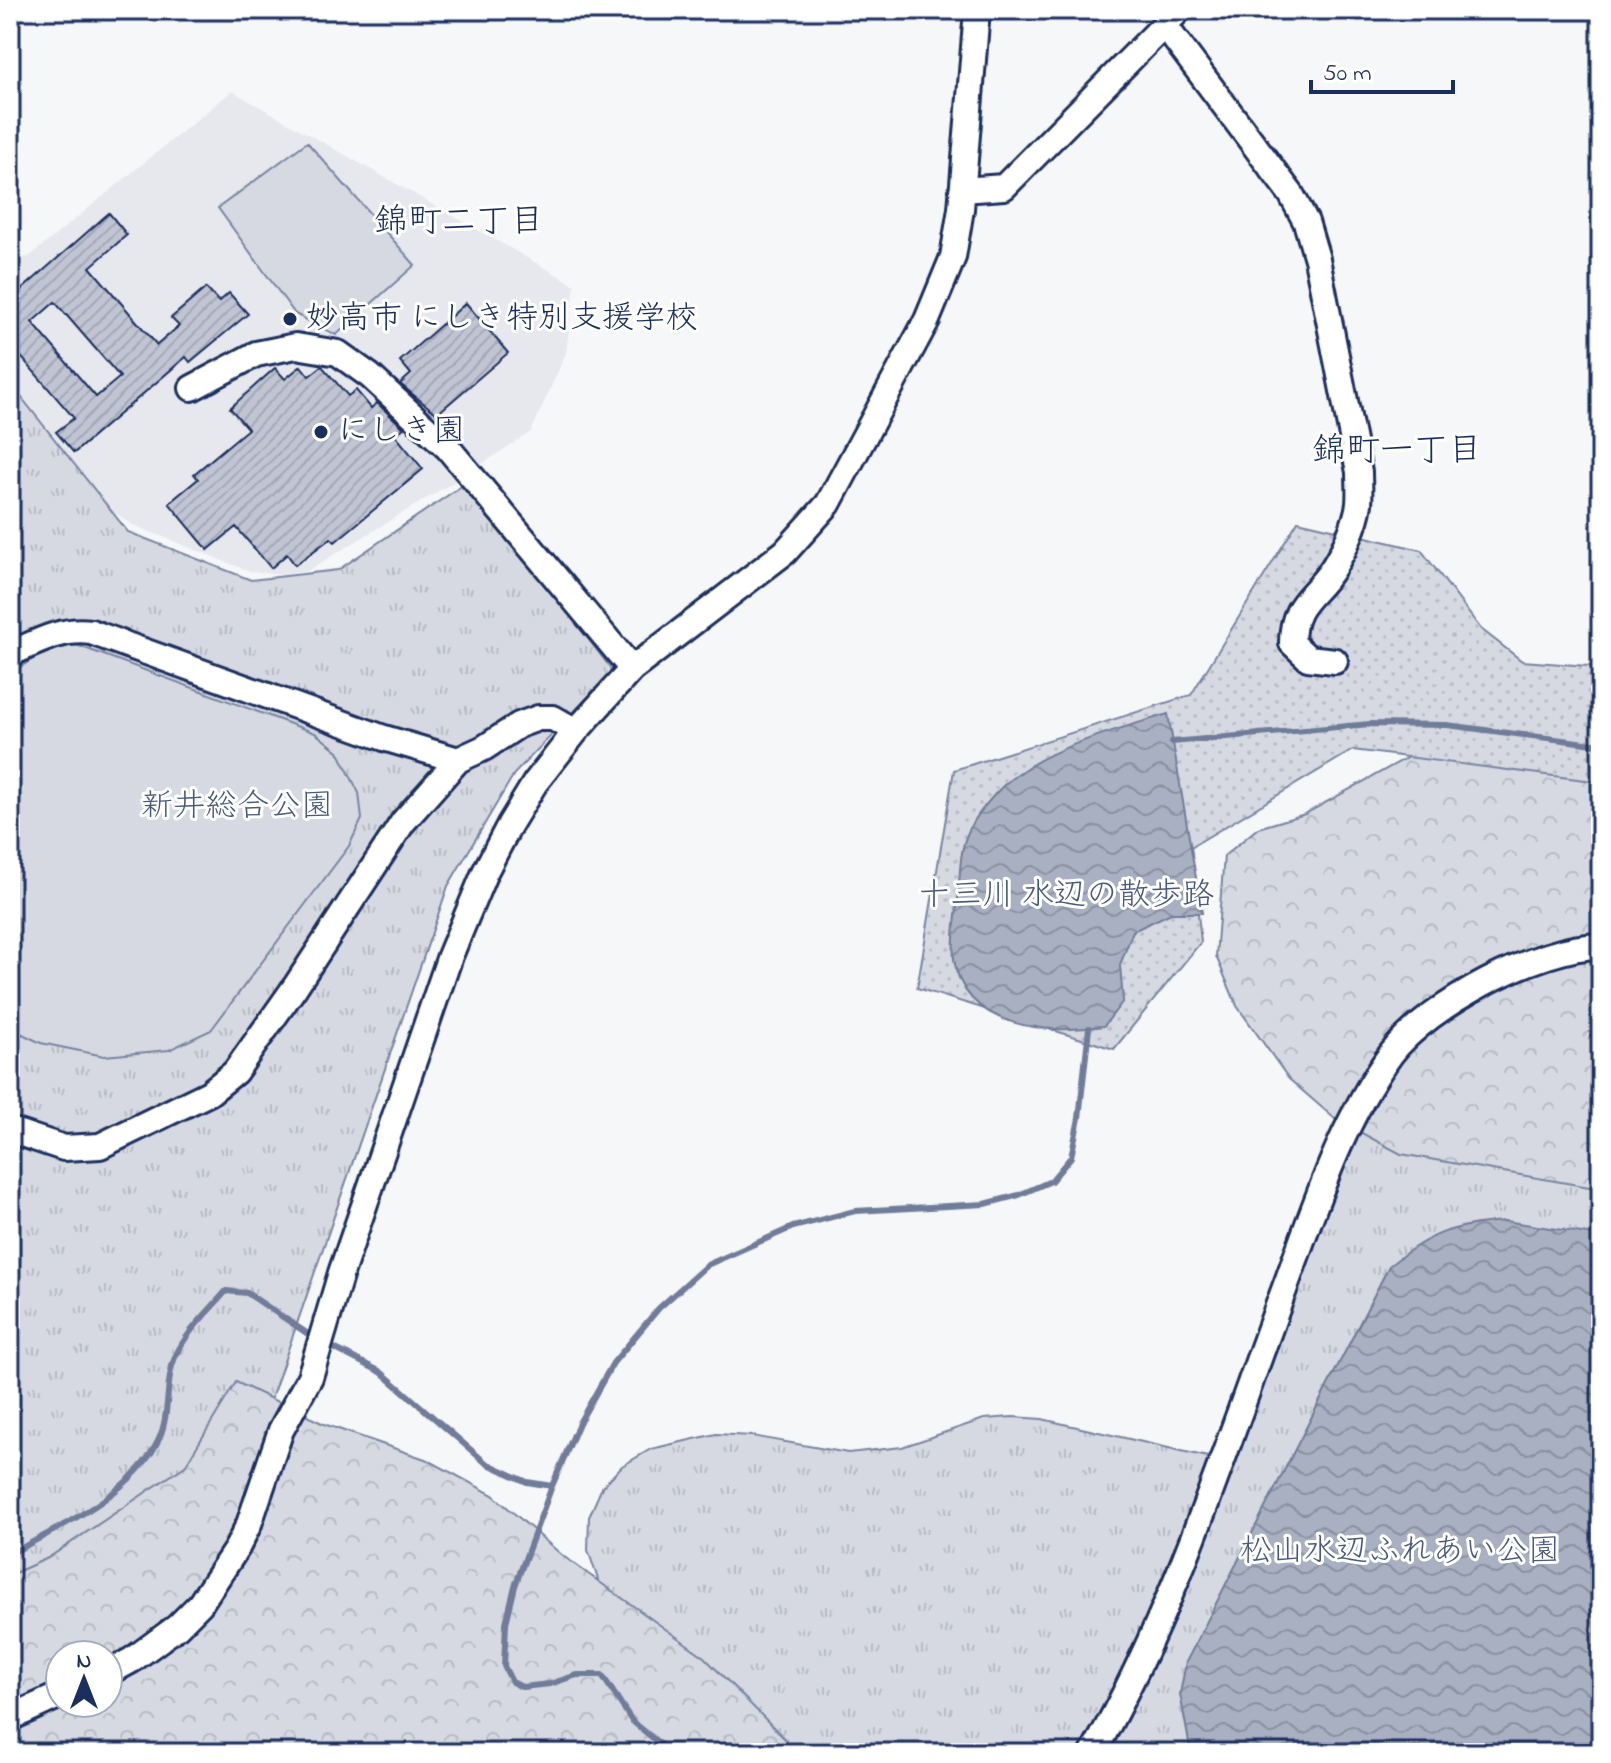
<svg xmlns="http://www.w3.org/2000/svg" width="1611" height="1763" viewBox="0 0 1611 1763" font-family="'Indie Flower','Klee One',sans-serif">
<style>
.built{fill:#e6e8ee}
.grass{fill:url(#grass-tufts);stroke:#7884a0;stroke-width:2}
.forest{fill:url(#forest-crowns);stroke:#7884a0;stroke-width:2;fill-rule:evenodd}
.park{fill:url(#park-dots);stroke:#7884a0;stroke-width:2}
.pitch{fill:#d6d9e2;stroke:#7884a0;stroke-width:2}
.water{fill:url(#water-waves);stroke:#707c99;stroke-width:2}
.lines{fill:none;stroke-linecap:round;stroke-linejoin:round}
.stream{stroke:#707c99;stroke-width:6}
.building{fill:url(#building-hatch);stroke:#1b2f5e;stroke-width:2;fill-rule:evenodd}
.minor-casing{stroke:#1b2f5e;stroke-width:30}
.minor{stroke:#fff;stroke-width:24}
.poi-dot{fill:#1b2f5e;stroke:#fff;stroke-width:3}
.labels{text-anchor:middle;dominant-baseline:central;stroke-width:6;stroke-linejoin:round;paint-order:stroke}
.poi-label{font-size:32px;fill:#1b2f5e;stroke:#fff;text-anchor:start}
.park-label{font-size:32px;fill:#4a5a7f;stroke:#fff}
.neighbourhood-label{font-size:34px;fill:#1b2f5e;stroke:#fff}
</style>
<defs>
<pattern id="grass-tufts" width="24" height="20" patternUnits="userSpaceOnUse" patternTransform="scale(2)"><rect width="24" height="20" fill="#d6d9e2"/><path d="M3 7l-1-3M5 7V3M7 7l1-3M15 17l-1-3M17 17v-4M19 17l1-3" fill="none" stroke="#b7bbc4"/></pattern>
<pattern id="forest-crowns" width="20" height="18" patternUnits="userSpaceOnUse" patternTransform="scale(2)"><rect width="20" height="18" fill="#d6d9e2"/><path d="M2 6a3 3 0 1 1 6 0M12 15a3 3 0 1 1 6 0" fill="none" stroke="#b7bbc4"/></pattern>
<pattern id="park-dots" width="8" height="8" patternUnits="userSpaceOnUse" patternTransform="scale(2)"><rect width="8" height="8" fill="#d6d9e2"/><path d="M2 2h.1M6 6h.1" fill="none" stroke="#b7bbc4" stroke-width="1.8" stroke-linecap="round"/></pattern>
<pattern id="water-waves" width="16" height="10" patternUnits="userSpaceOnUse" patternTransform="scale(2)"><rect width="16" height="10" fill="#a9b0c1"/><path d="M0 5q4-4 8 0t8 0" fill="none" stroke="#8990a0"/></pattern>
<pattern id="building-hatch" width="6" height="6" patternUnits="userSpaceOnUse" patternTransform="scale(2)"><rect width="6" height="6" fill="#c0c4d3"/><path d="M-1 1l2-2M0 6l6-6M5 7l2-2" fill="none" stroke="#a4a9b8"/></pattern>
</defs>
<rect width="100%" height="100%" fill="#f6f7f9"/>
<filter id="ink" filterUnits="userSpaceOnUse"><feTurbulence type="fractalNoise" baseFrequency=".0125" numOctaves="2"/><feDisplacementMap in="SourceGraphic" scale="16" xChannelSelector="R" yChannelSelector="G"/><feConvolveMatrix kernelMatrix="1 2 1 2 8 2 1 2 1" color-interpolation-filters="sRGB"/></filter>
<g filter="url(#ink)">
<path class="built" d="M232 91 575 285 566 353 531 432 462 477 307 571 284 575 251 572 133 525 109 509 10 383V263L30 256Z"/>
<path class="grass" d="M10 383 128 532 251 580 338 570 466 483 613 671 514 774 448 886 261 1428 108 1655H60L10 1726Z
M1352 1119 1601 1180V1753H769L603 1594 588 1550 589 1517 602 1487 622 1466 651 1449 716 1434 752 1436 848 1453 902 1447 984 1419 1013 1417 1042 1419 1221 1460Z"/>
<path class="forest" d="M1428 746 1601 758V1189L1401 1154 1335 1119 1289 1079 1237 1006 1216 956 1224 856 1258 828 1305 814Z
M236 1382 324 1424 428 1460 493 1495 563 1556 702 1655 787 1741V1753H10V1575L48 1558 185 1466ZM60 1655H108V1703H60Z"/>
<path class="park" d="M1298 521 1421 550 1481 629 1522 661 1601 667V782L1353 750 1191 847 1201 942 1114 1049 917 988 954 770 1191 695Z"/>
<path class="pitch" d="M307 142 415 265 336 335 295 314 218 208Z
M71 643 315 733 338 751 359 793 362 819 349 846 211 1030 169 1050 104 1056 41 1043 10 1028V674L36 657Z"/>
<path class="water" d="M1168 714 1202 913H1171L1133 931 1120 965 1123 1001 1104 1026C1049 1035 964 1029 954 959 952 940 956 917 958 898 960 881 959 860 964 843 969 825 984 806 997 792 1035 750 1115 730 1168 714Z
M1505 1221 1601 1236V1753H1191L1180 1694 1186 1662 1389 1266C1430 1233 1453 1225 1505 1221Z"/>
<g class="lines">
<path class="stream" d="M1172 742 1370 724 1447 725 1601 745
M324 1343 381 1372 486 1463 527 1482 552 1486
M10 1554C60 1527 134 1493 159 1439 169 1417 166 1389 172 1366 180 1337 207 1314 226 1291L247 1293 314 1338
M671 1753 632 1721 602 1675H577L550 1684 522 1687 512 1682 504 1666 506 1623 515 1586 552 1486 579 1423 613 1363 659 1308 707 1265 793 1227 855 1211 985 1204 1019 1195 1051 1181 1071 1157 1079 1118 1089 1028"/>
</g>
<path class="building" d="M109 213 127 235 90 267 157 345 179 326 171 318 206 288 219 302 229 293 248 314 190 362 186 357 74 453 56 432 74 418 10 344V300ZM55 302 120 377 96 397 32 322Z
M466 303 508 353 437 414 400 384 411 374 400 361Z
M301 366 309 376 322 366 348 396 356 390 371 408 377 403 404 428 395 435 423 469 335 542 331 538 295 565 287 554 271 568 236 527 208 550 169 503 198 479 194 474 248 429 230 408 275 368 285 379Z"/>
<g class="lines">
<defs>
<path id="minor" d="M1165 26 1291 194 1306 222 1317 259 1359 472C1359 482 1360 493 1359 504 1356 524 1344 551 1333 568 1314 598 1292 602 1292 643L1308 658 1335 661
M962 190 1004 187 1179 10
M192 388 256 354 296 346 338 353 370 376 448 448 632 669
M10 654C37 642 61 628 91 632L384 738 458 760
M10 1130 64 1148 100 1146 209 1093 235 1072 295 987 403 822 458 760 484 748 519 725 538 718H553L576 731
M108 1673 132 1660 177 1627 200 1604 237 1548 249 1524 281 1430 310 1377 341 1273 450 956 485 872 510 824 535 783 576 731 632 669 785 552 828 504 927 320 953 257 961 209 977 10
M10 1718 60 1695
M1093 1753C1176 1608 1226 1446 1284 1290 1314 1209 1340 1124 1391 1054 1428 1005 1539 946 1601 946"/>
</defs>
<use href="#minor" class="minor-casing"/>
<use href="#minor" class="minor"/>
</g>
</g>
<g class="poi-dot">
<circle cx="290" cy="319" r="8"/>
<circle cx="321" cy="432" r="8"/>
</g>
<g class="labels">
<g class="poi-label">
<text x="306" y="319">妙高市 にしき特別支援学校</text>
<text x="337" y="432">にしき園</text>
</g>
<g class="park-label">
<text x="237" y="807">新井総合公園</text>
<text x="1066" y="896">十三川 水辺の散歩路</text>
<text x="1400" y="1552">松山水辺ふれあい公園</text>
</g>
<g class="neighbourhood-label">
<text x="459" y="223">錦町二丁目</text>
<text x="1397" y="452">錦町一丁目</text>
</g>
</g>
<rect width="1611" height="1763" fill="none" stroke="#fff" stroke-width="40"/>
<rect x="20" y="20" width="1571" height="1723" fill="none" stroke="#1b2f5e" stroke-width="3" filter="url(#ink)"/>
<g transform="translate(84 1679)"><circle r="38" fill="#ffffff" stroke="#a4acbf" stroke-width="2"/>
<path d="M0-6L14 30L0 20L-14 30Z" fill="#1b2f5e"/>
<text y="-12" font-size="22" font-weight="bold" text-anchor="middle" fill="#1b2f5e">N</text>
</g>
<path d="M1311 80v12h142v-12" fill="none" stroke="#1b2f5e" stroke-width="4"/>
<text x="1323" y="80" font-size="24" fill="#1b2f5e" stroke="#ffffff" stroke-width="6" paint-order="stroke">50 m</text>
</svg>
